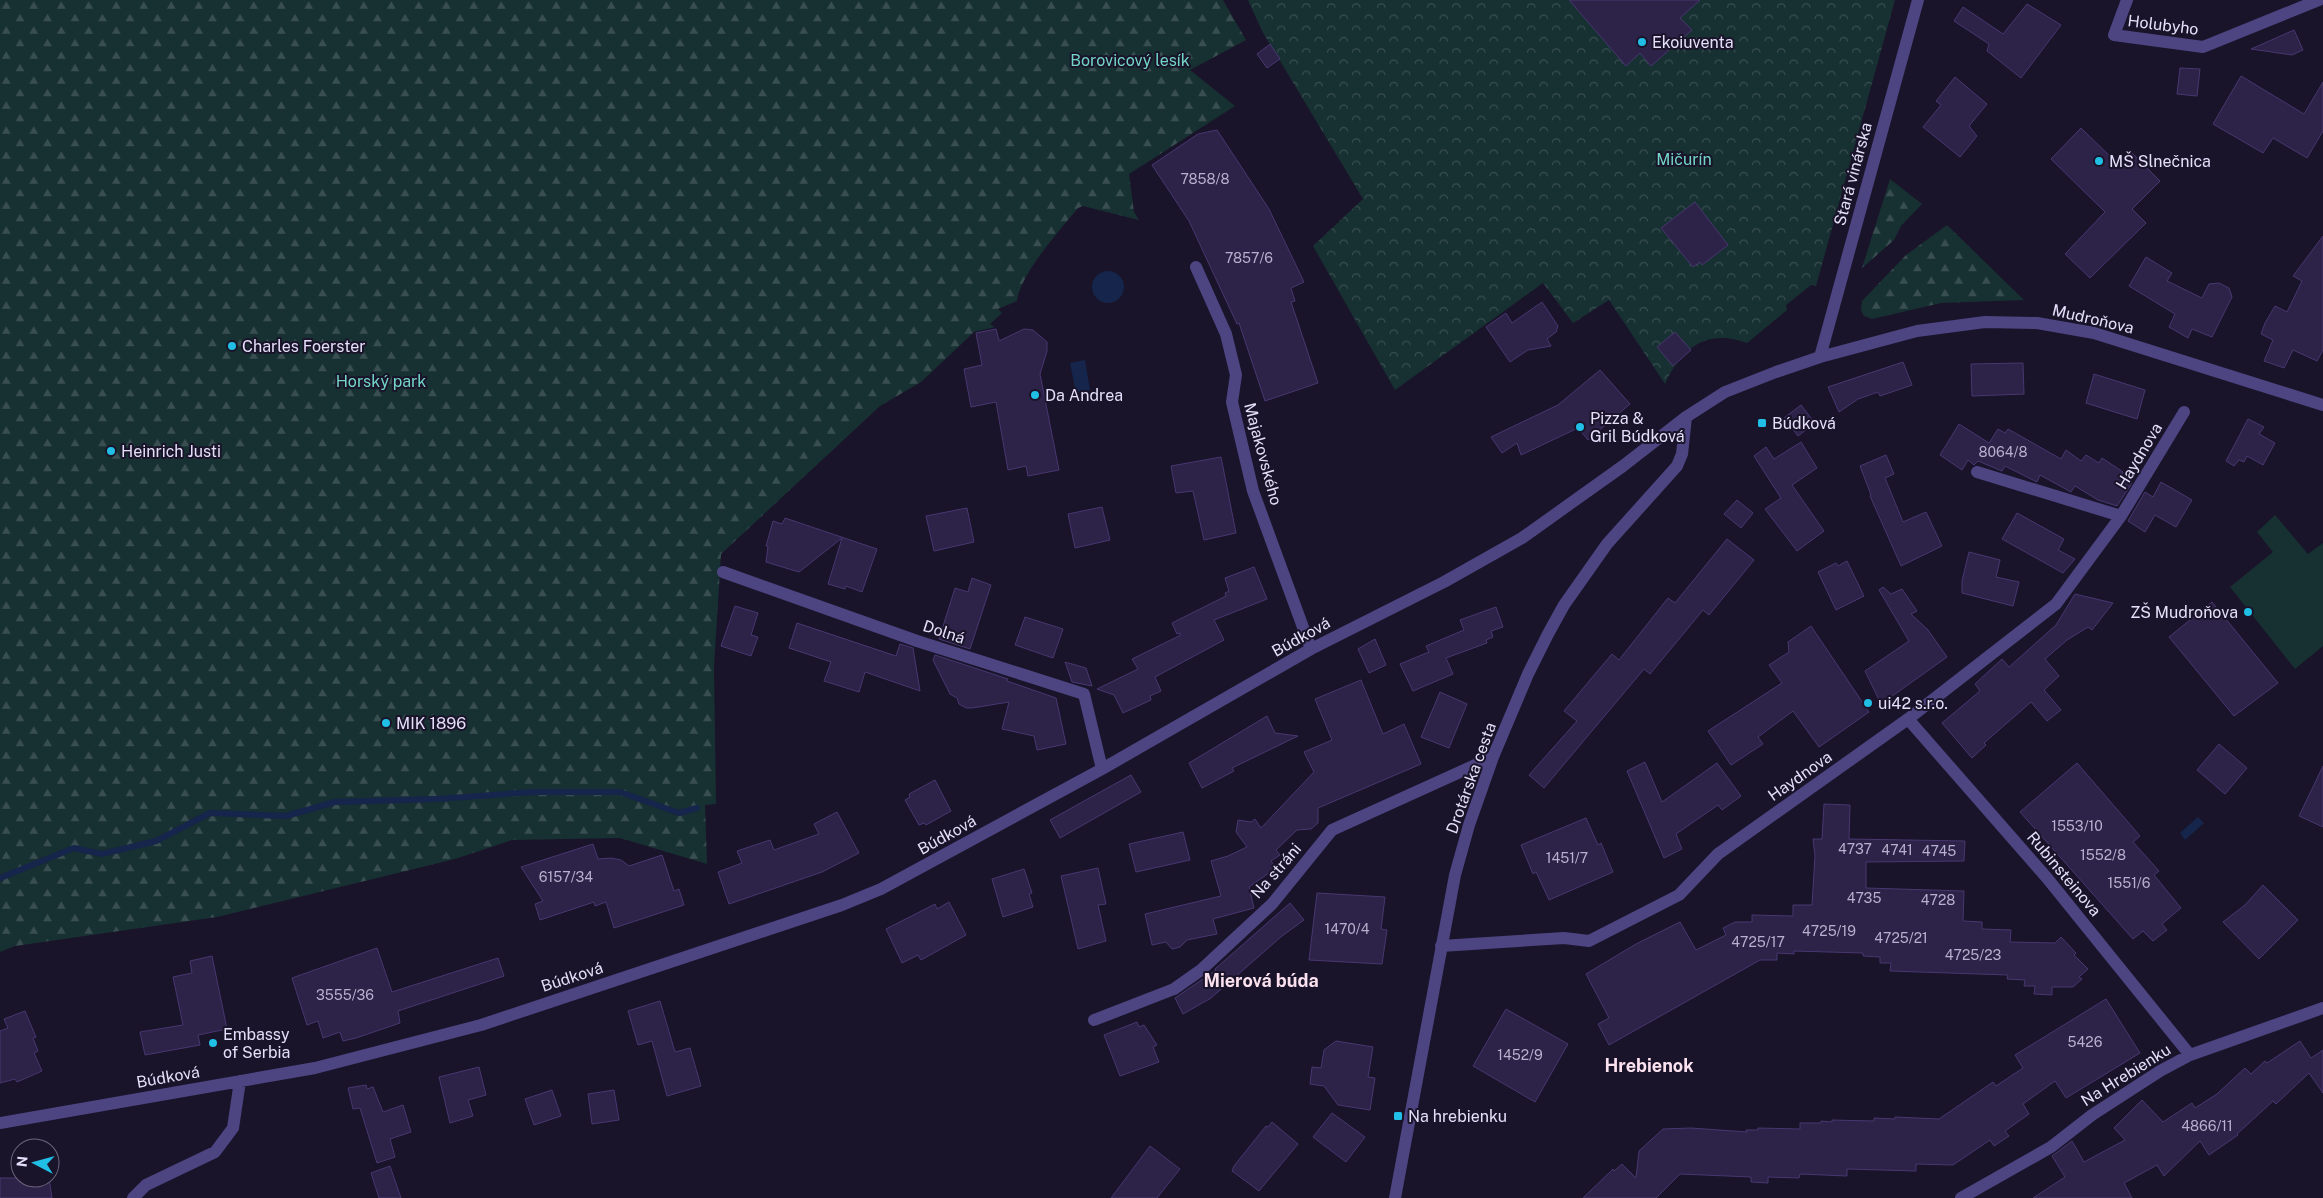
<svg xmlns="http://www.w3.org/2000/svg" width="2323" height="1198" viewBox="0 0 2323 1198" font-family="'Public Sans',sans-serif">
<style>
.grass{fill:#173032}
.forest{fill:url(#forest-firs)}
.park{fill:url(#park-crowns)}
.water{fill:#15254b}
.lines{fill:none;stroke-linecap:round;stroke-linejoin:round}
.stream{stroke:#15254b;stroke-width:6}
.building{fill:#2d2247;stroke:#483771}
.minor{stroke:#4d4482;stroke-width:12}
.poi-dot{fill:#21bee6;stroke:#191429;stroke-width:2}
.labels{text-anchor:middle;dominant-baseline:central;stroke-width:4;stroke-linejoin:round;paint-order:stroke}
.number-label{font-size:14px;fill:#b7b0ce}
.street-label{font-size:16px;fill:#e5dffb;stroke:#191429}
.poi-label{font-size:16px;fill:#e5dffb;stroke:#191429;text-anchor:start}
.park-label{font-size:16px;fill:#72d5c6;stroke:#191429}
.neighbourhood-label{font-size:18px;font-weight:bold;fill:#fce1ef;stroke:#191429}
</style>
<defs>
<pattern id="forest-firs" width="22" height="20" patternUnits="userSpaceOnUse" patternTransform="scale(1.25)"><rect width="22" height="20" fill="#173032"/><path d="M5 1l3.5 6h-7zM16 11l3.5 6h-7z" fill="#394e51"/></pattern>
<pattern id="park-crowns" width="20" height="18" patternUnits="userSpaceOnUse" patternTransform="scale(1.25)"><rect width="20" height="18" fill="#173032"/><path d="M2 6a3 3 0 1 1 6 0M12 15a3 3 0 1 1 6 0" fill="none" stroke="#394e51"/></pattern>
</defs>
<rect width="100%" height="100%" fill="#191429"/>
<path class="grass" d="M2275 515 2308 554 2323 543V646L2295 669 2230 587 2273 552 2257 532Z"/>
<path class="forest" d="M0 0H1223L1246 40 1190 70 1235 106 1129 174 1134 212 1139 220 1083 206 1078 208C1060 230 1020 274 1017 301L998 309 1002 313 990 324 995 327 974 332 921 382 880 406 721 554 714 666 716 804 705 805 707 864 620 838 512 840 455 859 217 917 15 946 0 952Z
M1890 179 1922 204 1901 226 1894 240 1862 268Z
M1947 225 2024 300 1941 303 1872 319 1864 316 1861 310 1862 301 1906 255Z"/>
<path class="park" d="M1248 0H1895L1816 286 1811 285 1786 305 1787 310 1747 343C1707 328 1681 348 1665 384L1609 300 1573 323 1543 283 1395 390 1313 246 1363 199 1262 31Z"/>
<path class="water" d="M1092 287a16 16 0 1 1 32 0a16 16 0 1 1-32 0Z
M1085 360 1090 390 1076 393 1070 363Z
M2198 817 2204 823 2185 840 2180 833Z"/>
<g class="lines">
<path class="stream" d="M0 878 74 848 102 854 156 841 210 813 286 816 335 802 437 799 533 792H620L679 813 697 808"/>
</g>
<path class="building" d="M1569 0H1700L1680 18 1692 30 1651 66 1640 53 1626 66Z
M2027 4 2061 25 2021 78 1987 51 1989 44 1954 21 1963 7 2003 34Z
M2294 30 2303 50 2292 55 2251 49Z
M1270 44 1280 59 1267 68 1257 54Z
M2180 68 2200 69 2197 96 2177 94Z
M2241 76 2304 114 2323 82V131L2307 158 2273 138 2263 153 2213 124Z
M1955 77 1987 104 1969 126 1977 136 1960 157 1923 127 1941 105 1936 101Z
M2081 128 2120 166 2132 153 2160 181 2132 209 2146 223 2090 278 2065 254 2105 212 2051 159Z
M1217 130 1269 209 1304 282 1291 288 1295 301 1291 302 1318 383 1265 401 1239 323 1237 324 1189 221 1152 165 1198 134Z
M1695 202 1728 245 1702 265 1700 262 1693 267 1661 228Z
M2323 236V350L2317 361 2293 350 2284 368 2264 361 2273 340 2261 334 2265 323 2275 306 2287 312 2302 281 2293 276Z
M2146 257 2172 273 2167 281 2202 298 2209 284 2219 283 2229 288 2232 297 2212 337 2192 329 2188 338 2169 327 2175 314 2129 286Z
M1542 302 1558 326 1556 332 1547 339 1551 346 1528 350 1510 362 1486 327 1506 313 1512 323Z
M996 329 999 341 1024 329 1033 330 1047 342V351L1040 374 1059 470 1028 476 1026 466 1008 470 996 402 971 407 964 369 982 365 976 333Z
M1675 332 1691 350 1673 366 1657 347Z
M1903 362 1912 385 1880 396 1878 392 1858 399 1839 412 1828 387Z
M2023 363 2024 394 1972 396 1971 364Z
M1600 370 1630 404 1588 440 1578 428 1521 455 1517 443 1502 453 1491 437 1558 405Z
M2094 374 2145 390 2137 419 2086 403Z
M1801 405 1815 423 1798 436 1784 418Z
M2248 419 2264 427 2259 434 2275 443 2263 465 2247 456 2244 462 2239 460 2234 466 2226 461Z
M1959 424 1989 443 1998 429 2005 433 2008 429 2061 459 2066 450 2081 461 2086 455 2099 463 2102 458 2123 472 2121 476 2132 483 2117 506 2098 500 2075 486 2071 492 2040 475 2037 482 2005 466 2002 471 1978 461 1974 465 1968 460 1962 470 1940 455Z
M1801 442 1817 468 1792 485 1824 531 1797 551 1765 509 1781 498 1754 456 1766 447 1774 459Z
M1886 455 1894 474 1885 478 1903 522 1926 512 1942 546 1901 566 1870 496 1871 495 1860 466Z
M1221 457 1236 533 1204 540 1193 491 1176 493 1171 466Z
M2161 482 2192 500 2176 527 2155 515 2145 532 2128 521 2145 492 2153 497Z
M1737 500 1753 513 1741 528 1724 514Z
M1102 507 1110 540 1075 548 1068 514Z
M967 508 974 542 934 551 926 516Z
M2017 513 2064 539 2058 550 2075 559 2063 573 2002 539Z
M785 518 877 549 862 592 846 586 845 589 828 584 842 538 799 572 766 562 768 546H766L773 521 782 524Z
M1727 539 1754 560 1709 615 1703 610 1650 674 1644 669 1544 788 1529 775 1577 721 1564 711 1612 654 1619 660 1668 598 1675 603Z
M1969 552 2000 560 1996 577 2019 582 2013 606 1962 593V581Z
M1847 561 1864 596 1836 610 1818 572 1836 563 1838 566Z
M1254 567 1267 599 1214 620 1224 640 1155 677 1161 691 1150 696 1151 700 1123 713 1114 695 1097 689 1138 669 1132 659 1181 635 1180 633 1177 634 1172 623 1226 596 1225 593 1229 591 1225 578Z
M972 578 991 585 970 649 939 639 955 588 968 592Z
M1883 587 1891 594 1902 589 1917 611 1911 614 1928 630 1947 657 1881 704 1865 671 1909 641 1879 590Z
M2075 594 2113 603 2092 630 2088 627 2067 640 2045 659 2059 676 2044 690 2061 710 2047 721 2031 702 1984 743 1986 745 1972 758 1942 723 1980 691 1975 684 2002 659 2009 667 2056 625Z
M2212 602 2278 683 2234 716 2169 637Z
M735 606 758 613 751 635 758 637 751 656 721 646Z
M1496 607 1503 627 1491 631 1493 637 1486 640 1487 643 1446 658 1453 674 1413 691 1400 664 1429 652 1426 646 1464 630 1460 620Z
M1025 617 1063 629 1053 658 1015 645Z
M797 623 896 656 900 644 913 648 920 691 865 672 859 692 824 681 831 662 789 648Z
M1811 626 1869 712 1819 747 1793 711 1758 737 1763 744 1731 765 1708 731 1782 683 1769 665 1789 652 1788 642Z
M1375 639 1386 665 1369 673 1358 649Z
M935 655 1008 679 1007 681 1056 698 1066 744 1037 750 1034 736 1002 729 1009 702 972 708H966L959 704 957 698 950 694 933 660Z
M1065 662 1086 668 1092 686 1072 682Z
M1361 680 1383 734 1404 724 1421 764 1318 808V823L1311 829 1297 830 1276 850 1280 855 1271 861 1276 868 1249 887 1254 908 1213 919 1217 934 1187 940 1180 947 1172 949 1166 942 1152 945 1145 914 1221 896 1211 861 1228 856 1247 847 1236 832 1238 820 1251 822 1255 819 1261 828 1314 772 1304 752 1332 740 1315 699Z
M1440 692 1467 704 1449 748 1421 737Z
M1267 716 1275 733 1298 736 1232 768 1234 771 1202 788 1189 763Z
M2219 744 2247 768 2225 794 2197 770Z
M1645 762 1662 802 1717 763 1741 796 1722 810 1718 805 1676 834 1682 849 1664 858 1627 771Z
M2077 763 2140 836 2133 842 2159 871 2154 875 2181 908 2162 924 2167 930 2153 941 2143 931 2133 939 2020 812Z
M2323 766V827L2299 816Z
M1131 775 1141 792 1060 838 1050 820Z
M935 780 951 811 926 825 924 823 919 825 905 800 910 797 909 794Z
M1824 804 1850 805 1849 839 1965 841 1964 861 1866 862V888L1964 891 1963 921 1982 922V929L2011 930 2010 942 2055 943 2061 937 2076 953 2074 955 2088 969 2079 977 2082 979 2073 987H2052V995L2034 994 2035 986H2024L2025 980 2007 979 2008 975 1890 971 1891 963H1880V957L1863 956V953L1794 951V954L1777 953V960H1760L1609 1045 1598 1024 1609 1018 1586 974 1636 944 1680 922 1696 950 1726 935 1723 928 1735 922H1752V915L1793 916V905H1812L1815 856 1813 839H1822Z
M837 812 859 853 822 872 729 904 718 872 742 863 737 851 770 840 774 850 819 834 814 824Z
M1586 818 1598 845 1601 843 1613 872 1549 900 1536 872 1533 874 1521 845Z
M1183 832 1190 860 1136 872 1129 844Z
M593 844 598 859 611 858 621 860 629 866 662 855 674 891 679 889 684 905 614 928 606 902 595 906 594 902 540 920 535 904 543 901 521 867Z
M1098 868 1106 904 1098 905 1106 941 1078 949 1061 876Z
M1024 869 1032 893 1029 894 1033 907 1003 917 992 879Z
M2263 885 2298 920 2259 959 2223 922 2245 905Z
M1317 893 1385 897 1381 929 1387 930 1382 964 1309 960Z
M949 902 966 935 921 960 918 955 902 963 886 929 935 904 937 909Z
M1290 903 1304 920 1282 936 1211 998 1183 1014 1175 998 1216 970 1215 969Z
M377 948 392 992 498 958 504 976 398 1011 400 1023 356 1038 343 1041 340 1032 323 1038 318 1021 307 1025 292 978Z
M212 956 227 1029 198 1035 200 1045 145 1055 140 1032 183 1025 173 977 192 973 190 961Z
M2106 999 2140 1053 2066 1098 2055 1081 2023 1104 2029 1114 2005 1131 2009 1136 1994 1146 1990 1140 1953 1165 1916 1164V1171L1847 1169V1176L1800 1174 1799 1178 1768 1177V1183L1751 1182V1177L1680 1174 1656 1198H1583L1613 1169 1614 1171 1622 1164 1636 1178 1639 1151 1663 1129 1691 1128 1747 1132 1746 1130H1758V1128L1800 1129V1123H1821V1121L1832 1122V1120L1874 1121V1118L1895 1119V1117L1939 1119 1993 1082 1996 1086 2023 1068 2015 1055Z
M660 1001 675 1052 690 1048 701 1086 667 1096 652 1041 638 1045 628 1011Z
M1506 1009 1568 1044 1535 1102 1473 1066Z
M25 1011 36 1037 33 1038 38 1051 34 1053 42 1071 17 1082 15 1079 0 1083V1031L8 1028 4 1019Z
M1137 1022 1139 1027 1144 1025 1157 1045 1153 1047 1159 1062 1120 1076 1104 1035Z
M1336 1041 1373 1047 1368 1077 1375 1078 1370 1110 1338 1105 1324 1086 1310 1084 1312 1067 1321 1068 1324 1050Z
M2300 1041 2311 1058 2323 1050V1093L2309 1073 2276 1104 2273 1101 2237 1134 2238 1135 2209 1155 2200 1141 2164 1176 2157 1165 2124 1183 2132 1198H2033L2065 1177 2052 1156 2072 1141 2084 1162 2125 1140 2114 1128 2142 1100 2163 1122 2192 1103 2195 1108 2217 1094 2245 1068 2251 1074 2265 1061 2267 1063Z
M479 1067 486 1095 468 1100 473 1116 450 1123 439 1077Z
M366 1085 367 1089 373 1087 383 1112 403 1105 411 1132 390 1139 395 1157 377 1163 360 1108 353 1109 348 1088Z
M552 1090 561 1116 534 1125 525 1099Z
M614 1090 619 1120 592 1124 588 1094Z
M1332 1113 1365 1137 1346 1162 1313 1137Z
M1272 1122 1298 1144 1259 1191 1232 1171 1234 1166 1266 1126 1268 1127Z
M1150 1146 1180 1169 1157 1198H1111Z
M390 1166 401 1198H379L371 1173Z
M0 1178H49L52 1198H0Z"/>
<g class="lines">
<path class="minor" d="M2127 0 2114 35 2203 47 2319 0
M1196 267 1226 334 1236 375 1232 402 1253 491 1311 649
M1820 357 1918 0
M2121 516 2184 412
M723 572 917 641 1084 694 1102 769
M1908 719 2047 878 2190 1055
M1441 946 1564 938 1589 941 1679 895 1718 854 1908 719 2056 604 2121 516 1977 472
M1094 1020 1174 989 1201 970 1272 904 1332 830 1493 757
M0 1123 315 1068 481 1025 842 905 881 889 1102 769 1311 649 1444 582 1522 538 1623 466 1686 417 1725 392 1776 372 1820 357 1917 331 1985 322 2037 323 2094 333 2323 405
M133 1198 146 1185 215 1152 233 1128 240 1081
M1395 1198 1455 875 1469 825 1493 757 1528 674 1548 634 1564 605 1607 544 1677 466 1682 454 1686 417
M1961 1198 2051 1147 2092 1115 2160 1071 2190 1055 2323 1008"/>
</g>
<g class="poi-dot">
<circle cx="1642" cy="42" r="5"/>
<circle cx="2099" cy="161" r="5"/>
<circle cx="232" cy="346" r="5"/>
<circle cx="1035" cy="395" r="5"/>
<rect x="1757" y="418" width="10" height="10" rx="2.5"/>
<circle cx="1580" cy="427" r="5"/>
<circle cx="111" cy="451" r="5"/>
<circle cx="2248" cy="612" r="5"/>
<circle cx="1868" cy="703" r="5"/>
<circle cx="386" cy="723" r="5"/>
<circle cx="213" cy="1043" r="5"/>
<rect x="1393" y="1111" width="10" height="10" rx="2.5"/>
</g>
<g class="labels">
<g class="number-label">
<text x="1205" y="179">7858/8</text>
<text x="1249" y="258">7857/6</text>
<text x="2003" y="452">8064/8</text>
<text x="2077" y="826">1553/10</text>
<text x="1855" y="849">4737</text>
<text x="1897" y="850">4741</text>
<text x="1939" y="851">4745</text>
<text x="2103" y="855">1552/8</text>
<text x="1567" y="858">1451/7</text>
<text x="566" y="877">6157/34</text>
<text x="2129" y="883">1551/6</text>
<text x="1864" y="898">4735</text>
<text x="1938" y="900">4728</text>
<text x="1347" y="929">1470/4</text>
<text x="1829" y="931">4725/19</text>
<text x="1901" y="938">4725/21</text>
<text x="1758" y="942">4725/17</text>
<text x="1973" y="955">4725/23</text>
<text x="345" y="995">3555/36</text>
<text x="2085" y="1042">5426</text>
<text x="1520" y="1055">1452/9</text>
<text x="2207" y="1126">4866/11</text>
</g>
<g class="street-label">
<text transform="translate(2163 25) rotate(7)">Holubyho</text>
<text transform="translate(1853 174) rotate(-75)">Stará vinárska</text>
<text transform="translate(2093 319) rotate(13)">Mudroňova</text>
<text transform="translate(1263 454) rotate(75)">Majakovského</text>
<text transform="translate(2139 456) rotate(-59)">Haydnova</text>
<text transform="translate(944 632) rotate(18)">Dolná</text>
<text transform="translate(1301 637) rotate(-29)">Búdková</text>
<text transform="translate(1800 776) rotate(-35)">Haydnova</text>
<text transform="translate(1471 778) rotate(-70)">Drotárska cesta</text>
<text transform="translate(947 835) rotate(-29)">Búdková</text>
<text transform="translate(1276 871) rotate(-49)">Na stráni</text>
<text transform="translate(2064 874) rotate(50)">Rubinsteinova</text>
<text transform="translate(572 977) rotate(-18)">Búdková</text>
<text transform="translate(2126 1075) rotate(-32)">Na Hrebienku</text>
<text transform="translate(168 1077) rotate(-10)">Búdková</text>
</g>
<g class="poi-label">
<text x="1652" y="42">Ekoiuventa</text>
<text x="2109" y="161">MŠ Slnečnica</text>
<text x="242" y="346">Charles Foerster</text>
<text x="1045" y="395">Da Andrea</text>
<text x="1590" y="418">Pizza &amp;<tspan x="1590" dy="18">Gril Búdková</tspan></text>
<text x="1772" y="423">Búdková</text>
<text x="121" y="451">Heinrich Justi</text>
<text x="2238" y="612" text-anchor="end">ZŠ Mudroňova</text>
<text x="1878" y="703">ui42 s.r.o.</text>
<text x="396" y="723">MIK 1896</text>
<text x="223" y="1034">Embassy<tspan x="223" dy="18">of Serbia</tspan></text>
<text x="1408" y="1116">Na hrebienku</text>
</g>
<g class="park-label">
<text x="1130" y="60">Borovicový lesík</text>
<text x="1684" y="159">Mičurín</text>
<text x="381" y="381">Horský park</text>
</g>
<g class="neighbourhood-label">
<text x="1261" y="980">Mierová búda</text>
<text x="1649" y="1065">Hrebienok</text>
</g>
</g>
<g transform="translate(35 1163) rotate(276)"><circle r="24" fill="#191429" stroke="#6b657d"/>
<path d="M0-4L9 19L0 12L-9 19Z" fill="#21bee6"/>
<text y="-8" font-size="14" font-weight="bold" text-anchor="middle" fill="#e5dffb">N</text>
</g>
</svg>
